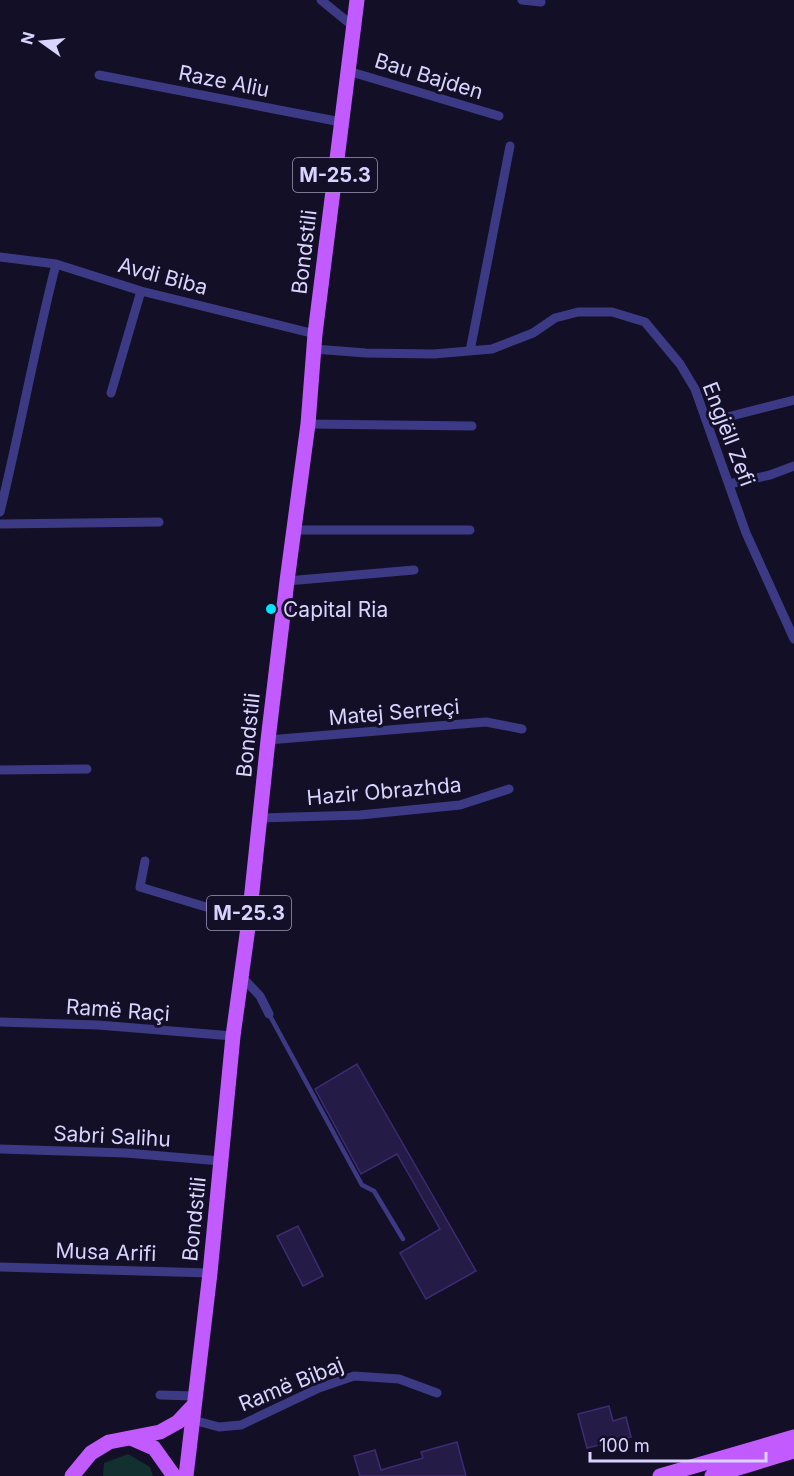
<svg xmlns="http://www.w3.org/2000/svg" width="794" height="1476" viewBox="0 0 794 1476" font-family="Inter,sans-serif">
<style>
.green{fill:#12302f}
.building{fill:#241b47;stroke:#3b2d73;stroke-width:1.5}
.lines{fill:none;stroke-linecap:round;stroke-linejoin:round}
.service{stroke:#3d3a85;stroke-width:4.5}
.minor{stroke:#3d3a85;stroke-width:9}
.primary{stroke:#c25bff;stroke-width:15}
.poi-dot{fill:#00e5ff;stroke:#130f26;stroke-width:2}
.labels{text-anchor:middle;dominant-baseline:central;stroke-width:6;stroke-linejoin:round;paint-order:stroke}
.shield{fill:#130f26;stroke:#9e99be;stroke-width:1.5}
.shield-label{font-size:20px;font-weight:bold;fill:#d9d4ff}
.street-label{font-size:21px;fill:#d9d4ff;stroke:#130f26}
.poi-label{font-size:21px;fill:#d9d4ff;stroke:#130f26;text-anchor:start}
</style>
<rect width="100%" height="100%" fill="#130f26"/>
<path class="green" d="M128 1454 150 1467 153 1476H103L104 1463Z"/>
<path class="building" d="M357 1064 476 1271 426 1299 400 1253 440 1229 397 1154 361 1174 315 1089Z
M298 1226 323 1276 303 1286 277 1236Z
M609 1406 613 1421 626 1417 631 1437 587 1448 578 1414Z
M457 1442 466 1476H360L354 1456 375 1450 381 1470 423 1458 421 1452Z"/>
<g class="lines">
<path class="service" d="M269 1014 362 1185 374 1191 403 1239"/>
<path class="minor" d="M321 0 354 27
M522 0 541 2
M348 71 499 116
M99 75 341 122
M0 257 56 264 141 291 315 334
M314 349 366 353 434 354 492 349 533 333 555 318 578 312H612L645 322 680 364 695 389 746 533 794 639
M470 351 510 146
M111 393 141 291
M708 422 794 400
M308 424 472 426
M729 484 770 475 794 466
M0 512C20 430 35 346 56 264
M0 524 159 522
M294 530H470
M287 581 414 570
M268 740 486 722 522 729
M0 770 87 769
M260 818 360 815 460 805 509 789
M145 861 140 887 249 920
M241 976 260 996 269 1014
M0 1022 98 1025 233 1036
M0 1149 126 1153 221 1161
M0 1267 210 1273
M160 1395 195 1396
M193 1420 219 1427 241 1425 319 1388 354 1376 399 1379 437 1393"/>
<path class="primary" d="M131 1438 154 1448 174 1476
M72 1476 91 1453 109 1442 160 1432 178 1422 194 1405
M186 1476 210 1273 233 1036 249 920 268 740 287 581 308 424 315 334 357 0
M660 1476 794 1437
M712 1476 794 1451"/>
</g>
<circle class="poi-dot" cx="271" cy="609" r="6"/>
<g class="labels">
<g class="shield">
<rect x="293" y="158" width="84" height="34" rx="4.5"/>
<rect x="207" y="896" width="84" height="34" rx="4.5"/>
</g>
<g class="shield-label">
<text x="335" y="175">M-25.3</text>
<text x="249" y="913">M-25.3</text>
</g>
<g class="street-label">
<text transform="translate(429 76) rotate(17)">Bau Bajden</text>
<text transform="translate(224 81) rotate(11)">Raze Aliu</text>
<text transform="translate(304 252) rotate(-83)">Bondstili</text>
<text transform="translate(163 276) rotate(15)">Avdi Biba</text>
<text transform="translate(729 434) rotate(69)">Engjëll Zefi</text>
<text transform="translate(394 712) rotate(-5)">Matej Serreçi</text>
<text transform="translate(248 735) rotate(-84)">Bondstili</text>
<text transform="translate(384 791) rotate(-5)">Hazir Obrazhda</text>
<text transform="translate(118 1010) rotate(4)">Ramë Raçi</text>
<text transform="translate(112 1136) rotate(3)">Sabri Salihu</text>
<text transform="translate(194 1219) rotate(-84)">Bondstili</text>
<text transform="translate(106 1252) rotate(2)">Musa Arifi</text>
<text transform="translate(291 1384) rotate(-22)">Ramë Bibaj</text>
</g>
<g class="poi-label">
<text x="283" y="609">Capital Ria</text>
</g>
</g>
<g transform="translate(42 42) rotate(285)" stroke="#130f26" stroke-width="4.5" paint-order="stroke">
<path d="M0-4.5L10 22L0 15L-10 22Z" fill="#d9d4ff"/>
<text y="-9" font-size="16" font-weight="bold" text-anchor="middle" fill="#d9d4ff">N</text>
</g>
<path d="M590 1452v9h176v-9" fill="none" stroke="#d9d4ff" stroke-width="3"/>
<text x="599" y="1452" font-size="18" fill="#d9d4ff" stroke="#130f26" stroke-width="4.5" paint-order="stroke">100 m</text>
</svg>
